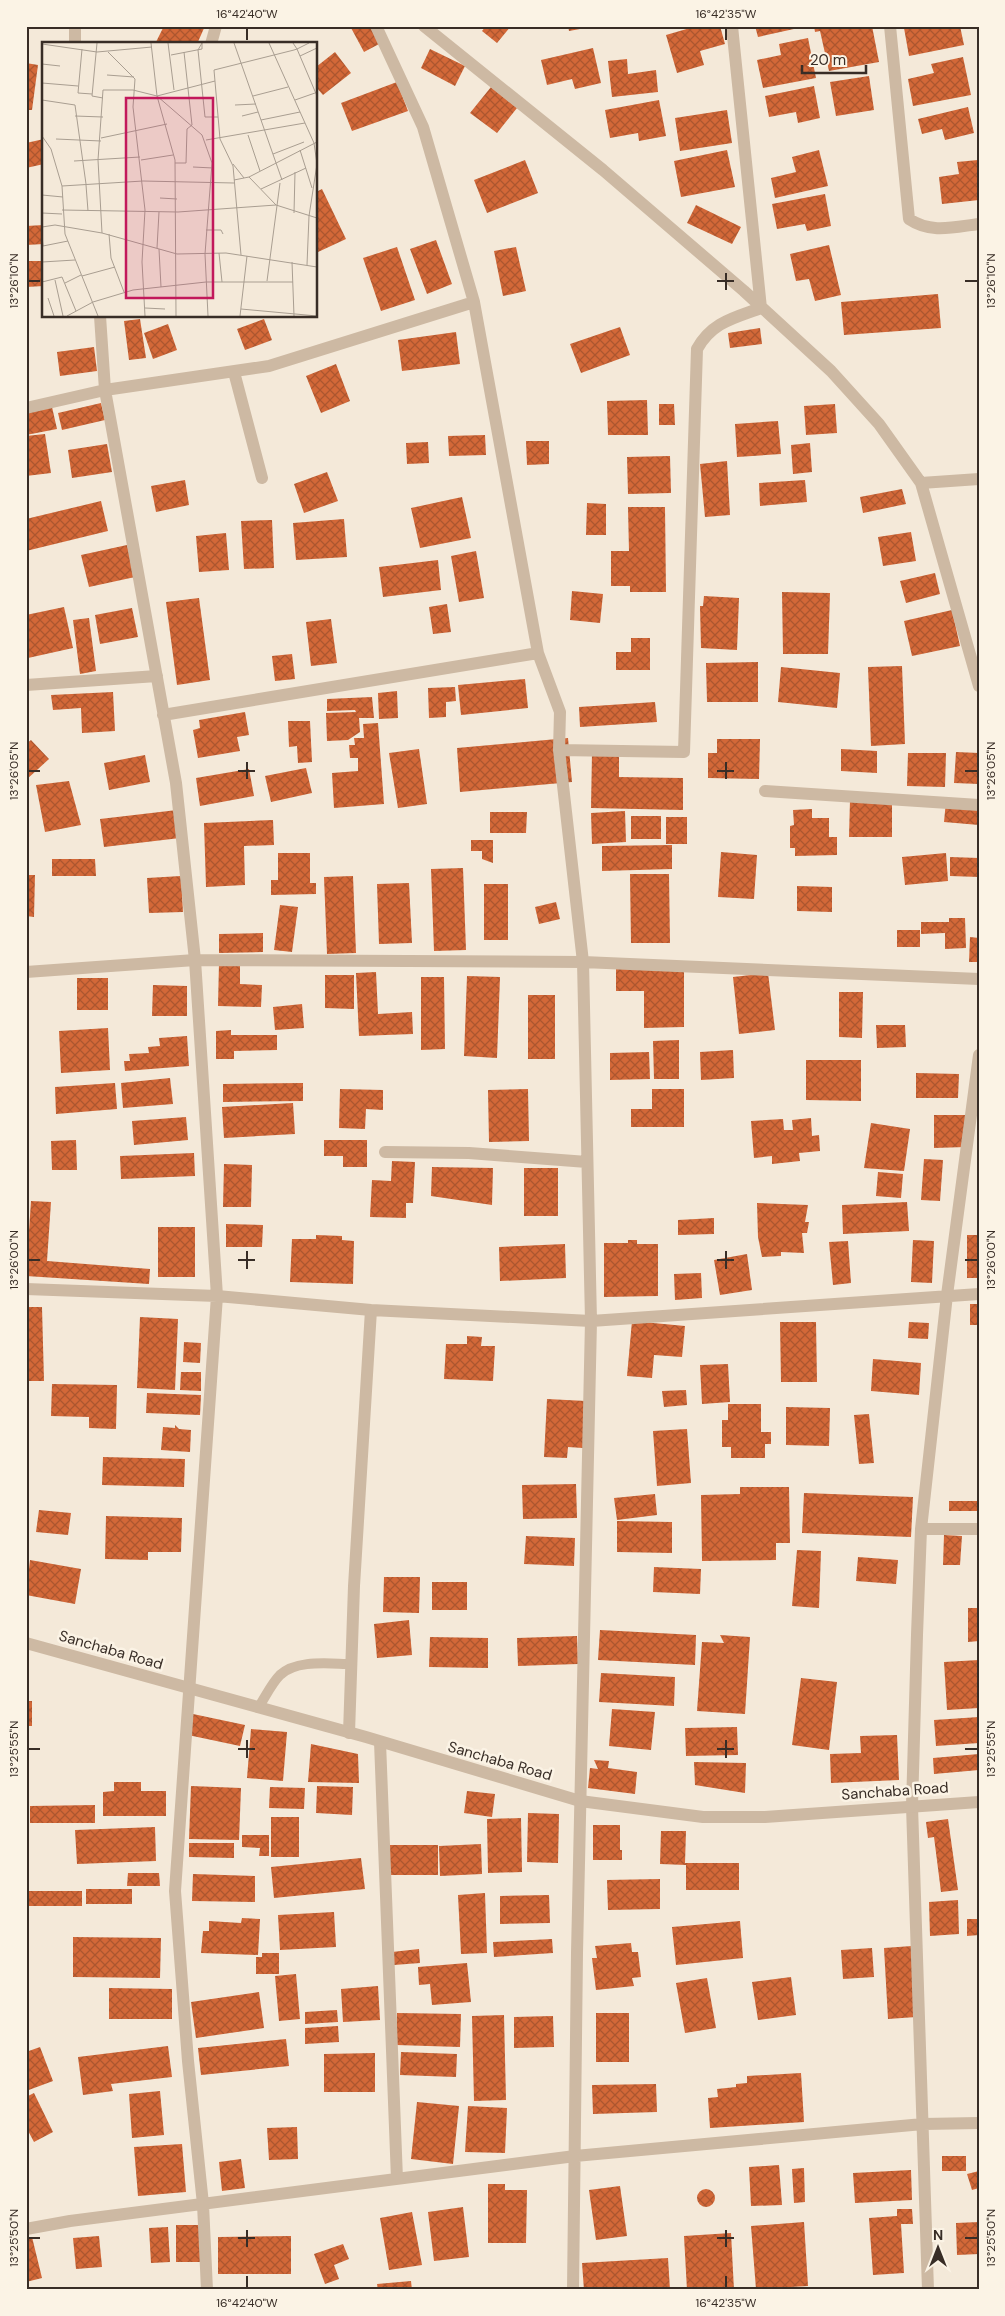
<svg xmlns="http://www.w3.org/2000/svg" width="1005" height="2316" viewBox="0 0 1005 2316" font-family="'DM Sans',sans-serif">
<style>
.building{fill:url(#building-cross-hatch)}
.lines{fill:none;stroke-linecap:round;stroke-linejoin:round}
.service{stroke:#cdb9a3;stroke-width:10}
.minor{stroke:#cdb9a3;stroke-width:12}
.tertiary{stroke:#cdb9a3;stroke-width:12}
.ticks{fill:none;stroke:#382d26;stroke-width:2}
.labels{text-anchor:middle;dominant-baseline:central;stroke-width:5;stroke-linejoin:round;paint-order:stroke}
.street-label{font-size:15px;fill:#382d26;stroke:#fbf3e5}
.inset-road{fill:none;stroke:#a99e91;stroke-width:1}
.view{fill:#c2185b;fill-opacity:0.15;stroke:#c2185b;stroke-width:2.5}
.inset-edge{fill:none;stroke:#382d26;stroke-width:2.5}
.neatline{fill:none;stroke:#382d26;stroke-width:2}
.ticks-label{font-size:12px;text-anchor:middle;fill:#382d26}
</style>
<defs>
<pattern id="building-cross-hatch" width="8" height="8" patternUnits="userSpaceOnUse" patternTransform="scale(1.25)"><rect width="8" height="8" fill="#d36838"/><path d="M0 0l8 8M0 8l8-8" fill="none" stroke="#ac562f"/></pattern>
</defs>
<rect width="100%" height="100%" fill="#f4e9d9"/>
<path class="building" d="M164 26H205L197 44H155Z
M350 26H373L381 43 364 52Z
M486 26H511L497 43 482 31Z
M568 26H591V27L569 31Z
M697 26H720L725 44 700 51 704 65 677 73 666 35Z
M755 26H803V27L758 37Z
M814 26H872L879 62 829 71 820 31 815 32Z
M914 26H960L964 45 909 56 904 28Z
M808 38 816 78 763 88 757 60 781 55 779 44Z
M593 48 601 83 575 89 572 79 547 85 541 60Z
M430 49 465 66 455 86 421 68Z
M335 52 351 73 323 95 316 87V67Z
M963 57 971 95 913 106 908 79 934 73 931 64Z
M627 59 628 74 656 70 658 92 612 97 608 61Z
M26 63 38 65 32 110H26Z
M869 76 874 110 836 116 830 82Z
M397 82 408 111 352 131 341 103Z
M814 86 820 118 798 123 796 112 769 117 765 96Z
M491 87 517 108 497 133 470 113Z
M659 100 666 136 639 141 638 133 610 138 605 110Z
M968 107 974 133 945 140 942 129 922 134 918 119Z
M727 110 732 143 680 151 675 118Z
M44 139V164L26 168V143Z
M727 150 735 187 681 197 674 161Z
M819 150 828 186 775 198 771 178 796 172 792 157Z
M525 160 538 193 487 213 474 180Z
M978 160 979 200 942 204 939 177 959 174 957 162Z
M322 189 346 239 318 252 316 248V192Z
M825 194 831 226 807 231 805 224 777 229 772 204Z
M696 205 741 227 732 244 687 223Z
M44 225V244L26 245V226Z
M436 240 452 284 427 294 410 249Z
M829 245 841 295 815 301 809 279 796 281 790 254Z
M397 247 415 300 381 311 363 258Z
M516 247 526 291 503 296 494 251Z
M26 261H44V286L26 287Z
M938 294 941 328 844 335 841 302Z
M140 319 146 358 129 360 124 321Z
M264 319 272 340 245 350 237 329Z
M168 324 177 350 153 359 144 333Z
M620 327 630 355 581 373 570 344Z
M760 328 762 344 730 348 728 333Z
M456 332 460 364 402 371 398 340Z
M94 347 97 371 60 376 57 352Z
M336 364 350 401 321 413 306 376Z
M647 400 648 435H608L607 401Z
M101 403 105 420 62 430 58 413Z
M659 404H674L675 425H659Z
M835 404 837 433 806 435 804 406Z
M52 407 57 429 26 435V412Z
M778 421 781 454 737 457 735 424Z
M45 434 51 473 26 476V436Z
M485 435 486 455 449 456 448 436Z
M526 441H549V464L527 465Z
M428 442 429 463 407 464 406 443Z
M810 443 812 472 793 474 791 445Z
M107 444 112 472 72 478 68 450Z
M670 456 671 493 628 494 627 457Z
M727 461 730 515 705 517 700 464Z
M327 472 338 501 304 513 294 484Z
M185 480 189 505 156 512 151 486Z
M805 480 807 502 760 506 759 483Z
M902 489 906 504 863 513 860 497Z
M462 497 471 538 420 548 411 508Z
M101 501 108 531 26 551V519Z
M587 503 606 504V535H586Z
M628 507H665L666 592H630V586H611V551H629Z
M344 519 347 557 296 560 293 523Z
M272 520 274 568 244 569 241 521Z
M911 532 916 561 883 566 878 537Z
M226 533 229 570 199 572 196 536Z
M127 545 135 577 89 587 81 555Z
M476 551 484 598 459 602 451 556Z
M438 560 441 590 383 597 379 567Z
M935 573 940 594 906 603 900 581Z
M572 591 603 594 600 623 570 620Z
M782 592 830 593 828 654H783Z
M704 596 739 598 737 650 701 648 700 606H703Z
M199 598 210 680 177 685 166 602Z
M447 604 451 632 433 634 429 607Z
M64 607 73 648 28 658 26 615Z
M132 608 138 637 100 644 95 615Z
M952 610 960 646 912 656 904 621Z
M89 618 96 671 80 674 73 620Z
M331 619 337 663 311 666 306 622Z
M631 638H650V670H616V652H631Z
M292 654 295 679 275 681 272 656Z
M758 662V702H707L706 663Z
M902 666 905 744 871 746 868 667Z
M781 667 840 673 837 708 778 702Z
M525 679 528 708 461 715 458 685Z
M455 687 456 701 446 702V717L429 718 428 688Z
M397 691 398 718 379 719 378 693Z
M113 692 115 731 82 733 81 708 53 710 51 695Z
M372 697 374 718H359L360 732 348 740 327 741 326 713 356 712 355 710 327 711V699Z
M655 702 657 722 580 727 579 707Z
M245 712 249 735 237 737 240 751 198 758 193 730 200 728 199 720Z
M288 721H310L312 762 298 763 297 746 289 747Z
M378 723 384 804 334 808 332 773 358 771V758H350L349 745H355L354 738H364L363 724Z
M568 738 572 782 460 792 457 748Z
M717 739H760L759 779 708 778V753H717Z
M31 740 49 759 26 780V744Z
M419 749 427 804 398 808 389 753Z
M841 749 877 751V773L841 771Z
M956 752 979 753V784L954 783Z
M592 753 619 754V777L683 778V810L591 808Z
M908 753H946L945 787 907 786Z
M145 755 150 782 109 790 104 763Z
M306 768 312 793 271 802 265 776Z
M249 769 254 796 200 806 196 778Z
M69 781 81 825 45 832 36 785Z
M850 800H892V837H849Z
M946 801 979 805V825L944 822Z
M812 809V818H829V837H837V855L795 856V848H790V826L794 825 793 810Z
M177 810 180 838 104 847 100 819Z
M625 811 626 842 592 844 591 813Z
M490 812H527L526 833H490Z
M631 816H661V839H631Z
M666 817H687V844H666Z
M273 820 274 845 244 846 245 885 206 887 204 823Z
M471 840H493V863L482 859V851H471Z
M672 845V869L602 871V846Z
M721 852 757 855 754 899 718 897Z
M278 853H310V883H316V894L271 895V880H278Z
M946 853 948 881 905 885 902 857Z
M950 857 979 858V877L950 876Z
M52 859H95L96 876H52Z
M463 868 466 950 434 951 431 869Z
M630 874H669L670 943H631Z
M26 875H35L34 917 26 916Z
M181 876 183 912 149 913 147 878Z
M353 876 356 953 327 954 324 877Z
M409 883 412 943 379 944 377 884Z
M484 884H508V940H484Z
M797 886 832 887V912L797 911Z
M556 902 560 919 539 924 535 907Z
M280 905 298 907 292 952 274 950Z
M949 918H965L966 948 945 949V933L921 934V922H949Z
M897 930H920V947H897Z
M263 933V952L219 953V934Z
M970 937 979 938V962H969Z
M219 963H240V984L262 985 261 1007 218 1006Z
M684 966V1027L644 1028V991H616V967Z
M376 972 378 1014 412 1012 413 1034 359 1036 356 973Z
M768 973 775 1030 739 1034 733 977Z
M325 975H354V1009L325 1008Z
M467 976 500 977 497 1058 464 1056Z
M421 977H444L445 1049 421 1050Z
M77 978H108V1010H77Z
M153 985 187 986V1016H152Z
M839 992H863L862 1038 839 1037Z
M528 995H555V1059H528Z
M302 1004 304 1028 275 1030 273 1007Z
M876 1025H905L906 1047 877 1048Z
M108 1028 110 1070 61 1073 59 1031Z
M231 1030V1035H277V1050L234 1051V1059H216V1031Z
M187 1036 189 1066 125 1071 124 1061H130L129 1054 149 1053 148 1047 160 1046 159 1038Z
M679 1040V1079H654L653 1041Z
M733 1050 734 1078 701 1080 700 1052Z
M649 1052 650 1079 610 1080V1053Z
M806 1060H861V1101L806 1100Z
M916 1073 959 1074 958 1098H916Z
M170 1078 173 1104 123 1108 121 1083Z
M115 1083 117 1109 56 1114 55 1087Z
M303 1083V1101L223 1102V1084Z
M340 1089 383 1090V1110L366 1109 365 1129 339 1128Z
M528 1089 529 1141 489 1142 488 1090Z
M652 1089H684V1127H631V1109H652Z
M293 1103 295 1134 224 1138 222 1107Z
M934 1115H966V1147L934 1148Z
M186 1117 188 1140 134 1145 132 1121Z
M811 1118 812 1136 819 1135 820 1151 799 1153 800 1161 772 1164V1156L754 1158 751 1121 783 1119 784 1130H793L792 1120Z
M871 1123 910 1129 904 1171 864 1168Z
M76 1140 77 1170H52L51 1141Z
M324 1140H367V1167H343V1156H324Z
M194 1153 195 1176 121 1179 120 1156Z
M924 1159 943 1160 940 1201 921 1200Z
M392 1161 415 1162 413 1203H406V1218L370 1217 372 1180 391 1181Z
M224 1164 252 1165 251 1207H223Z
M432 1167 493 1168 492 1205 431 1196Z
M524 1168H558V1216H524Z
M878 1172 903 1174 901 1198 876 1196Z
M31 1201 51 1202 47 1261 150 1269 149 1284 26 1276Z
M907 1202 909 1231 843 1234 842 1205Z
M757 1203 808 1205 805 1222H809L807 1233H802L804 1253 781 1252V1256L762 1257 758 1237Z
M714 1218V1234L678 1235V1220Z
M226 1224 263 1225 262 1247H226Z
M158 1227H195V1277H158Z
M316 1235 342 1236V1240L354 1241 353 1284 290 1282 292 1239H316Z
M967 1235H979V1278H967Z
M628 1240H637V1244H658V1296L604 1297V1243H628Z
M913 1240 934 1241 932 1283 911 1282Z
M848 1241 851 1283 833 1285 829 1242Z
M565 1244 566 1278 500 1281 499 1247Z
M747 1254 752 1290 720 1295 714 1260Z
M701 1273 702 1298 675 1300 674 1274Z
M970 1304H979V1325H970Z
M26 1307H42L44 1381H26Z
M140 1317 178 1319 175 1390 137 1388Z
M632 1321 685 1326 682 1357 654 1355 652 1378 627 1376Z
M780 1322H816L817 1382H781Z
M909 1322 929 1323 928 1339 908 1338Z
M467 1336 482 1337 481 1346H495L493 1381 444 1379 446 1344H467Z
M184 1342 201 1343 200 1363 183 1362Z
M873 1359 921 1363 919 1395 871 1391Z
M728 1364 730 1402 702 1404 700 1365Z
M181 1372H201V1391L180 1390Z
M52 1384 117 1385 116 1429 89 1428V1417L51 1416Z
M686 1390 687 1405 664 1407 662 1391Z
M147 1393 201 1395 200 1415 146 1413Z
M547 1399 586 1401 583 1448 568 1447 567 1458 544 1457Z
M728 1404H761V1432H771V1444H765V1458H731V1447H722V1420H728Z
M786 1407 830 1408 829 1446 786 1445Z
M869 1414 874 1463 859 1464 854 1415Z
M175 1425 179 1429 191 1430 190 1452 161 1450 163 1427 175 1428Z
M687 1429 691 1483 657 1486 653 1431Z
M103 1457 185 1459 184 1487 102 1485Z
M576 1484 577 1518 523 1519 522 1485Z
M740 1487H789L790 1543H776V1560L702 1561 701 1495 740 1494Z
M804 1493 913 1497 911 1537 802 1533Z
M655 1494 657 1515 617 1520 614 1498Z
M949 1501H979V1511H949Z
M39 1510 71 1513 68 1535 36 1532Z
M106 1516 182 1518 181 1552H148V1560L105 1559Z
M617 1521 672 1522V1553L617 1552Z
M944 1535 962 1536 960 1565H943Z
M526 1536 575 1538 574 1566 524 1564Z
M797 1550 821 1551 819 1608 792 1606Z
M858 1557 898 1560 896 1584 856 1581Z
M30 1560 81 1569 75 1604 26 1595Z
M654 1567 701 1569 700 1594 653 1592Z
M384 1577H420L419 1613 383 1612Z
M432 1582H467V1610H432Z
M968 1608H979V1641L968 1642Z
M409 1620 412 1655 377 1658 374 1624Z
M600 1630 696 1635 695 1665 598 1660Z
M720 1635 750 1637 745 1714 697 1711 702 1642 724 1643Z
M577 1636 578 1664 518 1666 517 1638Z
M430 1637 488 1638V1668L429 1667Z
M979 1660V1708L947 1710 944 1662Z
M601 1673 675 1677 674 1706 599 1702Z
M801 1678 837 1682 829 1750 792 1745Z
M26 1701H32V1726H26Z
M612 1709 655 1712 651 1750 609 1746Z
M193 1714 245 1725 240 1746 188 1735Z
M979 1717V1743L936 1746 934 1720Z
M737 1727 738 1755 686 1756 685 1728Z
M251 1729 287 1732 283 1781 247 1778Z
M897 1735 899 1780 831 1783 830 1754 861 1753 860 1736Z
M311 1744 358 1754 359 1783 308 1782Z
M979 1754V1770L934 1774 933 1758Z
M594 1760 609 1761 608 1768 637 1772 635 1794 588 1788 590 1768 598 1769Z
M694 1762 746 1763 745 1793 695 1785Z
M114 1782H141V1791H166V1816H103V1792L114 1791Z
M191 1786 241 1788 239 1840 189 1839Z
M317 1786 353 1787 352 1815 316 1813Z
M270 1787 305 1788 304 1809 269 1808Z
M467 1791 495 1794 492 1817 464 1813Z
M95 1805V1823H30V1806Z
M528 1813 559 1814 558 1863 527 1862Z
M271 1817H299V1857H271Z
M521 1818 522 1872 488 1873 487 1819Z
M948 1819 958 1890 941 1892 934 1837 928 1838 926 1822Z
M593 1825H620V1850H622V1860H593Z
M155 1827 156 1861 77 1864 75 1830Z
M661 1831H686L685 1863H739V1890H686V1865L660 1864Z
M242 1835H269V1856H259L260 1848 242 1847Z
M189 1843H234V1858L189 1857Z
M481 1844 482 1874 440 1876 439 1846Z
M387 1845H438V1875H387Z
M361 1858 365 1889 274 1898 271 1867Z
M128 1873H159L160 1886H127Z
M193 1874 255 1876V1902L192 1901Z
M660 1879V1909L608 1910 607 1880Z
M86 1889H132V1904H86Z
M26 1891H82V1906H26Z
M485 1893 487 1953 461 1954 458 1895Z
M549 1895 550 1923 500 1924V1896Z
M958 1900 959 1934 930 1936 929 1902Z
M334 1912 336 1947 280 1950 278 1915Z
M242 1918 260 1919 258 1955 201 1953 203 1931H209V1921L241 1923Z
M967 1919H979V1935L967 1936Z
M740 1921 743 1958 676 1965 672 1927Z
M73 1937 161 1938 160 1978 73 1977Z
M552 1939 553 1953 494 1957 493 1942Z
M631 1943 632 1952H638L641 1977 632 1978 634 1986 596 1990 592 1958H597L595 1946Z
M912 1946 916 2017 888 2019 884 1948Z
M872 1948 874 1977 843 1979 841 1950Z
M419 1949 420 1963 394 1965 392 1952Z
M262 1953H279V1974H256V1957H262Z
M467 1963 471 2002 432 2005 430 1984 419 1985 418 1967Z
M296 1974 300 2019 279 2021 275 1976Z
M791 1977 796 2015 758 2020 752 1982Z
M707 1978 716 2028 685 2033 676 1983Z
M378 1986 380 2020 343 2022 341 1989Z
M109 1988 172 1989V2019H109Z
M259 1992 264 2028 196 2038 191 2002Z
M337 2010 338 2022 305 2024V2012Z
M397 2013 461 2014 460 2047 396 2045Z
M596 2013H629V2062H596Z
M504 2015 506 2100 474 2101 472 2016Z
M553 2016 554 2047 514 2048V2017Z
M338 2026 339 2042 305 2044V2028Z
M286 2039 289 2066 201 2075 198 2048Z
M168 2046 172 2077 111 2084 113 2091 83 2095 78 2057Z
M40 2047 53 2081 26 2091V2052Z
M401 2052 457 2054 456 2077 400 2075Z
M375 2053V2092H324V2054Z
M801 2073 804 2122 710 2128 708 2098 718 2097 717 2089 736 2087V2084L747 2083V2076Z
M656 2084 657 2112 593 2114 592 2085Z
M160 2091 164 2135 132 2138 129 2094Z
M34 2093 53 2132 34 2142 26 2127V2097Z
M417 2102 459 2106 453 2164 411 2159Z
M468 2106 507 2108 505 2153 465 2152Z
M297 2127 298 2159 269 2160 267 2128Z
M182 2144 186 2192 138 2196 134 2147Z
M942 2156H966V2171H942Z
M241 2159 245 2188 222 2191 219 2162Z
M779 2165 782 2205 751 2206 749 2167Z
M804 2168 805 2202 794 2203 792 2169Z
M911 2170 912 2200 855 2203 853 2173Z
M979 2171V2188L972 2190 967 2174Z
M488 2184H505V2190H527L526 2243H488Z
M620 2186 627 2236 596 2240 589 2190Z
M697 2198a9 9 0 1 1 18 0a9 9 0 1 1-18 0Z
M463 2207 469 2257 434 2261 428 2212Z
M897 2209H912L913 2224H901L904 2273 873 2275 869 2218 897 2216Z
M412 2212 422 2265 389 2270 380 2218Z
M804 2222 808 2286 756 2289 751 2226Z
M979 2222V2254L957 2255 956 2223Z
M176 2225H200L201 2262H176Z
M168 2227 170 2262 151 2263 149 2228Z
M731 2233 734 2290H687L684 2236Z
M99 2236 102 2267 76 2269 73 2238Z
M291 2236V2274H218V2237Z
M32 2237 42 2278 26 2282V2238Z
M343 2244 349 2259 334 2265 339 2279 325 2284 314 2254Z
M668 2258 670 2290H584L582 2263Z
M411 2281 412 2290H378L377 2284Z"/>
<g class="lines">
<path class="service" d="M258 1708C265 1698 271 1684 280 1675 297 1659 330 1664 352 1664"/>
<path class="minor" d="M376 26 423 127 474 302 538 653 560 712 559 750 583 962 591 1321 577 1953 573 2290
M424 26 603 170 744 291 831 371 879 424 921 483 979 686
M890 26 909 219C931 234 954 227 979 224
M75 44V26
M211 44 216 26
M100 316 105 390 176 783 195 960 217 1296 175 1891 188 2061 203 2204 207 2290
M234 372 262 478
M26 408 105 390 269 366 474 302
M921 483 979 479
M26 685 157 676
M163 715 538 653
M559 750 684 752 697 349C712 322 734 318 761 308L732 26
M765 791 979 805
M26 972 195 960 583 962 979 979
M385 1152 469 1153 587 1162
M26 1289 217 1296 371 1310 591 1321 979 1294
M921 1529H979
M349 1733 354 1586 371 1310
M380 1742 397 2179
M26 2229 70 2221 575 2156 923 2124 979 2123
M928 2290 912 1806 917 1635 921 1529 947 1295 979 1055"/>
<path class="tertiary" d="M26 1643 366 1737 580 1801 703 1817H765L979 1802"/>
</g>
<path class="ticks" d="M247 28V40M726 28V40M726 273V290M28 281H40M717 281H734M965 281H978M247 762V779M726 762V779M28 771H40M238 771H255M717 771H734M965 771H978M247 1251V1269M726 1251V1269M28 1260H40M238 1260H255M717 1260H734M965 1260H978M247 1740V1758M726 1740V1758M28 1749H40M238 1749H255M717 1749H734M965 1749H978M247 2230V2247M726 2230V2247M28 2238H40M238 2238H255M717 2238H734M965 2238H978M247 2276V2288M726 2276V2288"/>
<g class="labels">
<g class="street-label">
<text transform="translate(111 1650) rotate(16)">Sanchaba Road</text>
<text transform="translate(500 1761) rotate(16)">Sanchaba Road</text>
<text transform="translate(895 1791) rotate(-4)">Sanchaba Road</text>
</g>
</g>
<g transform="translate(42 42)">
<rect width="275" height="275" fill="#f4e9d9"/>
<path class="inset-road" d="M55 1 50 54 61 56M109 1 115 54 133 118 134 274M126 1 132 48M160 1 156 8 163 75H176M192 1 240 138M227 1 272 101 275 122M267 1 255 7 275 54M0 2 55 10 110 5M40 7 36 51 50 52M66 10 93 37 91 65 103 168 100 220 103 274M129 13 160 7V1M258 14 275 6M0 22 18 24M65 33 92 35M0 41 36 44M115 54 173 39M211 54 246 45M0 58 33 63 44 142M253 58 273 51M193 63 214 62M33 74 61 75M200 74 216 70M219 78 258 70M206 93 218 129M0 94 9 107 20 144 23 192 56 274M59 96 125 82M14 97 59 99M164 98 263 81M258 108 270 146M231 112 262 100M99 118 131 113M32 119 98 115M133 121H144L145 87 150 83 142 10M191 122 202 136M151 125 171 126M207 135 234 163 275 176M192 138 207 135 275 100M44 143 46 169M20 144 101 139 192 141M219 147 264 126M0 153 21 155M118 156 135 157M20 168 136 170 234 163M0 171 20 172M252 171 253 130M0 185 13 183 60 191 135 212 184 211 275 225M164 188H179L181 192M60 191 56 118 61 48H91L115 54 160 93 170 121 163 212 166 274M67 192 69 216 82 250M0 194 1 204 26 199M115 206 117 170M117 207 119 245M177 211 180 240M199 213 191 124 178 97 172 28 252 8 255 7 251 1M0 220 33 218M250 220 252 274M265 223 267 174 275 122M40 234 73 225M13 238 21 274M225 239 238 141M0 240 20 235 34 269M23 241 39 233M6 256 12 274M103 266 123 267M199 267 275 274M25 274 51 260 91 248 164 240H251M198 274 205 214"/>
<path class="view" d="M84 56H171V256H84Z"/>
<rect width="275" height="275" class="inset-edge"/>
</g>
<rect width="1005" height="2316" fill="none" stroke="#fbf3e5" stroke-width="55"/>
<g transform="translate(938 2248)" stroke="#fbf3e5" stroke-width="4" paint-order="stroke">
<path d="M0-4L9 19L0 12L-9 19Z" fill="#382d26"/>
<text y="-8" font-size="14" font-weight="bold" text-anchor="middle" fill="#382d26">N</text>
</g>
<path d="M802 65v8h64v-8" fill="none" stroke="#382d26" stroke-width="2.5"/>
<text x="810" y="65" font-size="15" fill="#382d26" stroke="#fbf3e5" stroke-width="4" paint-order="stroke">20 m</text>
<rect x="28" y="28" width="950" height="2260" class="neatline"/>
<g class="ticks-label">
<text x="247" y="18">16°42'40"W</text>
<text x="726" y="18">16°42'35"W</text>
<text transform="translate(14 281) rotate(-90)" y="4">13°26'10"N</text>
<text transform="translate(991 281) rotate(-90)" y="4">13°26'10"N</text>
<text transform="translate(14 771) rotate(-90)" y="4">13°26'05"N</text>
<text transform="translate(991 771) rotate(-90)" y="4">13°26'05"N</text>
<text transform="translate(14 1260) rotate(-90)" y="4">13°26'00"N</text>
<text transform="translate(991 1260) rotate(-90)" y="4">13°26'00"N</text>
<text transform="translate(14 1749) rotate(-90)" y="4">13°25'55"N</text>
<text transform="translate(991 1749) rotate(-90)" y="4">13°25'55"N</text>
<text transform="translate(14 2238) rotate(-90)" y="4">13°25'50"N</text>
<text transform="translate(991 2238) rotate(-90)" y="4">13°25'50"N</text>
<text x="247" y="2307">16°42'40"W</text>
<text x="726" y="2307">16°42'35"W</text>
</g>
</svg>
